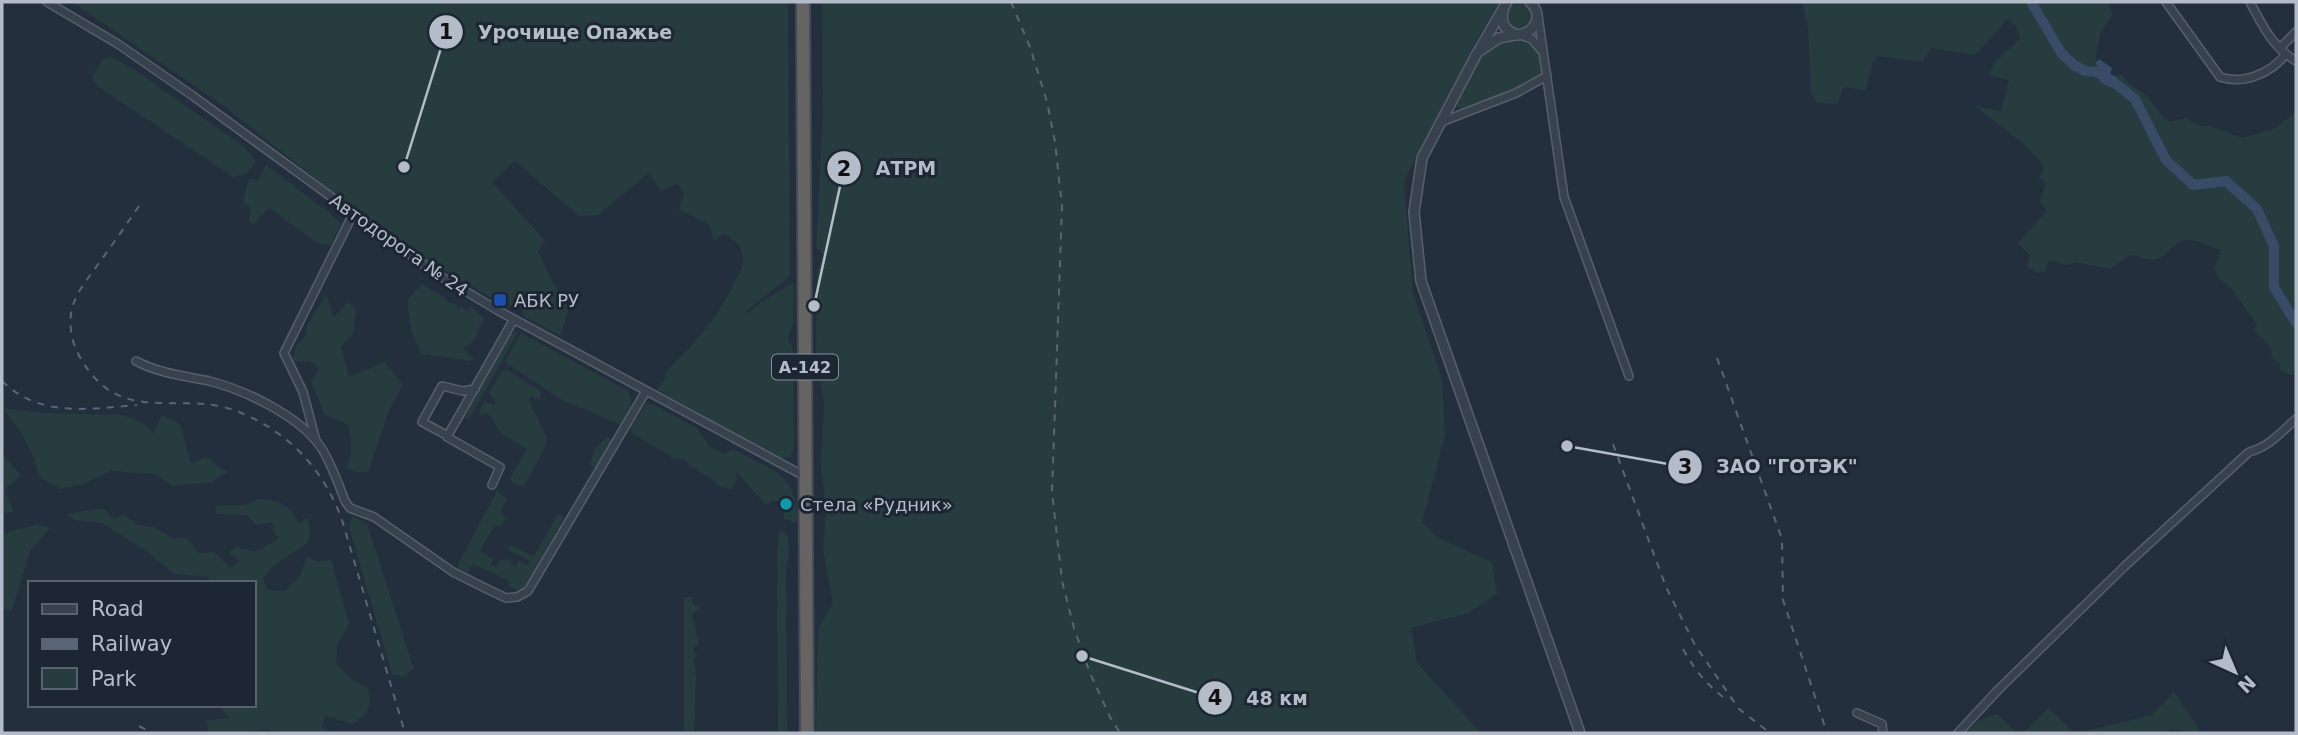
<svg xmlns="http://www.w3.org/2000/svg" width="2298" height="735" viewBox="0 0 2298 735" font-family="'DejaVu Sans',sans-serif">
<style>
.green{fill:#263c3f}
.water{fill:#394c67}
.lines{fill:none;stroke-linecap:round;stroke-linejoin:round}
.river{stroke:#394c67;stroke-width:10}
.minor-casing{stroke:#565f6c;stroke-width:10}
.tertiary-casing{stroke:#565f6c;stroke-width:12}
.trunk-casing{stroke:#434c59;stroke-width:16}
.minor{stroke:#38414e;stroke-width:7}
.tertiary{stroke:#38414e;stroke-width:9}
.trunk{stroke:#656462;stroke-width:12}
.rail{stroke:#5a6575;stroke-width:2;stroke-dasharray:7 7;stroke-linecap:butt}
.transit-dot{fill:#1a4fb4;stroke:#1d2633;stroke-width:2.5}
.culture-dot{fill:#0f9aa8;stroke:#1d2633;stroke-width:2.5}
.labels{text-anchor:middle;dominant-baseline:central;stroke-width:6;stroke-linejoin:round;paint-order:stroke}
.shield{fill:#1d2633;stroke:#878f9c;stroke-width:2}
.shield-label{font-size:16px;font-weight:bold;fill:#b4bcc9}
.street-label{font-size:18px;fill:#b4bcc9;stroke:#1d2633}
.poi-label{font-size:18px;fill:#b4bcc9;stroke:#1d2633;text-anchor:start}
.leader{fill:none;stroke:#b4bcc9;stroke-width:2.5}
.callout-dot{fill:#b4bcc9;stroke:#1d2633;stroke-width:2.5}
.mark-label{font-size:21px;text-anchor:middle;font-weight:bold;fill:#111}
.callout-label{font-size:19px;text-anchor:middle;font-weight:bold;fill:#b4bcc9;stroke:#1d2633;stroke-width:6;stroke-linejoin:round;paint-order:stroke}
</style>
<rect width="100%" height="100%" fill="#242f3e"/>
<path class="green" d="M72 2H788L790 276 745 312 746 315 757 305 794 282 793 324 788 338 793 351 794 449 790 457 780 459 657 390 667 376 664 374C695 342 715 323 734 282 737 276 743 268 743 262 744 247 734 238 722 233L714 242 710 225 679 209 684 193 677 183 661 191 649 173 598 215 579 216 515 161 492 182 545 241 538 251 552 281 569 307 561 336 523 316V303L507 307 427 260 358 212 221 104Z
M822 2H1500L1475 43 1404 181 1413 294 1442 379 1445 435 1422 522 1438 538 1492 562 1497 594 1468 613 1411 628 1417 663 1481 733H816L818 628 833 603 823 551 826 511 821 465 824 403 816 354 817 272 823 255 816 247 823 116Z
M1802 2H2109L2112 15 2100 33 2095 63 2098 66 2096 74 2098 80H2107L2111 76 2122 75C2131 90 2141 88 2151 101 2158 110 2160 116 2170 122L2186 118 2200 126H2210L2243 138 2275 128 2296 112V374L2291 375 2281 371 2279 363 2272 358 2271 348 2254 330 2257 325 2232 289 2220 279 2214 269 2221 250C2211 247 2200 240 2189 240 2169 238 2165 272 2137 255L2128 256 2111 269 2076 262 2066 265 2049 260 2045 271 2038 273 2027 267 2030 255 2017 244 2047 211 2040 201 2046 184 2039 177 2044 170V166L2023 143 1975 106 2001 111 2009 80 1989 75 1995 62 2020 39 2016 26 2008 19 1975 55 1931 48 1923 62 1878 56 1873 61 1866 90 1843 87 1838 104 1817 103 1811 93 1808 28Z
M1506 17a13 13 0 1 1 26 0a13 13 0 1 1-26 0Z
M1515 38C1537 42 1540 52 1543 73L1541 76C1523 86 1477 111 1458 108L1455 103 1485 50 1490 46Z
M112 57 139 73 244 147 256 162 245 174 233 177 99 87 91 78 103 59Z
M266 165 331 214 341 224 330 245 319 244 269 208 254 224 249 221 251 209 243 201 249 179 258 180Z
M422 284 445 298 450 303 456 304 458 309 464 308 470 312 469 307 471 306 485 320C472 333 483 338 463 349L474 358 470 361 426 354 423 356C412 337 408 320 408 299Z
M326 294 334 317 348 302 356 309 353 334 341 346 349 377 385 362 403 385 389 410 368 472H355L346 468C354 455 351 439 348 425L325 415 311 383 319 368 310 361H292L297 345 306 335 307 325Z
M515 332H518L469 419 465 417 509 337Z
M521 333 628 391C635 402 628 415 621 425L562 400 505 362Z
M506 369 541 392 540 401 531 396 529 400 547 438 545 448 523 487 512 483 510 478 527 449 502 434 496 427 493 419 486 413 480 415 479 411 484 402 494 405 496 402 489 393 500 374Z
M646 404H652L697 428 709 446 724 454 733 449C769 469 799 473 797 523L784 519V509L790 508V501H773L766 505 737 472 736 482 732 489 722 487 688 464 685 459 673 458 632 433 631 427Z
M2 408 42 413 123 415 143 423 153 433 162 415 180 424 191 463 206 457 227 472 213 482 173 486 155 474 111 471 83 484 60 489 39 477C33 451 21 428 2 408Z
M607 437 612 440 595 468 590 466 594 449Z
M2 453 21 476 5 489 13 511 2 514Z
M497 491 507 499 500 513 506 517 501 527 495 525 480 551 493 559 491 564 496 568 501 560 504 561 507 558 513 562 512 565 515 567 519 560 528 565 530 561 508 550 510 545 534 556 558 514 564 517 527 586 521 591 509 586V581L473 564 467 573 457 566Z
M258 499C279 501 289 503 299 523L308 517 310 533 307 543 273 566 263 578 267 590 285 591 300 576 307 557 319 562 331 559 349 624 337 644 336 663 351 679 368 688C372 707 369 713 352 724L326 716 322 726 331 733H282L267 729 242 733H209L206 720 231 718 227 717 219 705H254V583H214L207 577 175 574 145 550 102 523 74 520 66 514 103 508 114 519 124 514 138 525 153 527 173 538H187L199 553 214 552 231 568 240 561 228 552 237 547 255 552 280 538 274 533 272 522 256 525 247 515 216 514 215 506 245 505Z
M352 516 367 524 414 669 403 677 392 674 349 527Z
M38 524 50 528 30 551 12 610 2 609V536L5 533Z
M779 532H783L788 536 789 559 786 563 787 733H778L777 551Z
M684 597H691L694 606 697 604 700 609 692 615 699 643 693 649 695 654 700 655 694 658 696 679 694 733H684Z
M2174 692 2201 733H2186L2183 730 2171 729 2162 733H2077L2152 715Z
M2049 708 2074 733H2023Z
M1997 714 2017 733H1965L1978 721Z"/>
<path class="water" d="M2099 59 2112 68 2108 80 2118 84V88C2105 87 2093 81 2098 67L2095 63Z"/>
<g class="lines">
<path class="river" d="M2031 2 2062 54 2074 65 2085 71 2096 72 2111 80 2135 99 2166 160 2193 185 2226 181 2257 209 2274 246V287L2296 323"/>
<defs>
<path id="minor" d="M47 2 118 44 193 96 437 274 497 310 806 477
M2166 2 2220 77C2244 85 2271 73 2286 54
M2250 2C2262 25 2273 48 2296 61
M1538 16 1564 197 1629 376
M1520 35 1532 39 1541 50
M2280 48 2296 32
M1441 122 1516 93 1547 76
M136 361C158 373 184 376 209 381 245 390 299 416 320 446 331 462 338 483 345 501L350 508 374 517 453 572 487 589 506 598 517 597 528 591 646 391
M448 436 422 422 442 386 463 391 475 389
M316 441 303 392 284 353 353 214
M492 485 500 467 447 437 514 319
M1857 713 1882 724 1883 733
M1958 733 1998 690 2125 566 2249 452C2269 447 2281 432 2296 419"/>
<path id="tertiary" d="M1507 2 1475 57 1422 158 1414 212 1421 281 1580 733
M1503 12C1500 24 1506 31 1518 35 1536 32 1544 15 1530 2
M1481 50 1499 38 1515 35"/>
<path id="trunk" d="M803 2 807 733"/>
</defs>
<use href="#minor" class="minor-casing"/>
<use href="#tertiary" class="tertiary-casing"/>
<use href="#trunk" class="trunk-casing"/>
<use href="#minor" class="minor"/>
<use href="#tertiary" class="tertiary"/>
<use href="#trunk" class="trunk"/>
<path class="rail" d="M1011 2 1030 47 1047 102 1055 142 1062 206 1052 492 1062 581 1074 628 1090 673 1110 717 1120 733
M139 206C126 225 113 244 99 263 89 277 77 291 72 308 68 326 72 344 81 359 122 429 180 388 239 412 289 432 324 470 342 520L405 733
M1717 358 1782 539 1783 600 1827 733
M2 381C40 418 88 409 137 405
M1613 444 1666 587 1695 645 1739 709 1770 733
M1683 649C1695 671 1708 686 1728 701
M139 726 152 733"/>
</g>
<rect class="transit-dot" x="493" y="293" width="14" height="14" rx="3.5"/>
<circle class="culture-dot" cx="786" cy="504" r="7"/>
<g class="labels">
<rect class="shield" x="772" y="354.5" width="66" height="25" rx="5"/>
<g class="shield-label">
<text x="805" y="367">А-142</text>
</g>
<g class="street-label">
<text transform="translate(399 245) rotate(35)">Автодорога № 24</text>
</g>
<g class="poi-label">
<text x="514" y="300">АБК РУ</text>
<text x="800" y="504">Стела «Рудник»</text>
</g>
</g>
<path class="leader" d="M404 167L446 32M814 306L844 168M1567 446L1685 467M1082 656L1215 698"/>
<g class="callout-dot">
<circle cx="404" cy="167" r="7"/>
<circle cx="814" cy="306" r="7"/>
<circle cx="1567" cy="446" r="7"/>
<circle cx="1082" cy="656" r="7"/>
<circle cx="446" cy="32" r="18"/>
<circle cx="844" cy="168" r="18"/>
<circle cx="1685" cy="467" r="18"/>
<circle cx="1215" cy="698" r="18"/>
</g>
<g class="mark-label">
<text x="446" y="39">1</text>
<text x="844" y="176">2</text>
<text x="1685" y="474">3</text>
<text x="1215" y="705">4</text>
</g>
<g class="callout-label">
<text x="575" y="39">Урочище Опажье</text>
<text x="906" y="175">АТРМ</text>
<text x="1787" y="473">ЗАО "ГОТЭК"</text>
<text x="1277" y="705">48 км</text>
</g>
<rect width="2298" height="735" fill="none" stroke="#b4bcc9" stroke-width="7"/>
<rect x="28" y="581" width="228" height="126" fill="#1d2633" stroke="#59626f" stroke-width="2"/>
<rect x="42" y="604" width="35" height="10" fill="#38414e" stroke="#59626f" stroke-width="2"/>
<text x="91" y="616" font-size="21" fill="#b4bcc9">Road</text>
<rect x="42" y="639" width="35" height="10" fill="#5a6575" stroke="#59626f" stroke-width="2"/>
<text x="91" y="651" font-size="21" fill="#b4bcc9">Railway</text>
<rect x="42" y="668" width="35" height="21" fill="#263c3f" stroke="#59626f" stroke-width="2"/>
<text x="91" y="686" font-size="21" fill="#b4bcc9">Park</text>
<g transform="translate(2235 672) rotate(136)" stroke="#1d2633" stroke-width="5" paint-order="stroke">
<path d="M0-5L12 26L0 18L-12 26Z" fill="#b4bcc9"/>
<text y="-10" font-size="19" font-weight="bold" text-anchor="middle" fill="#b4bcc9">N</text>
</g>
</svg>
